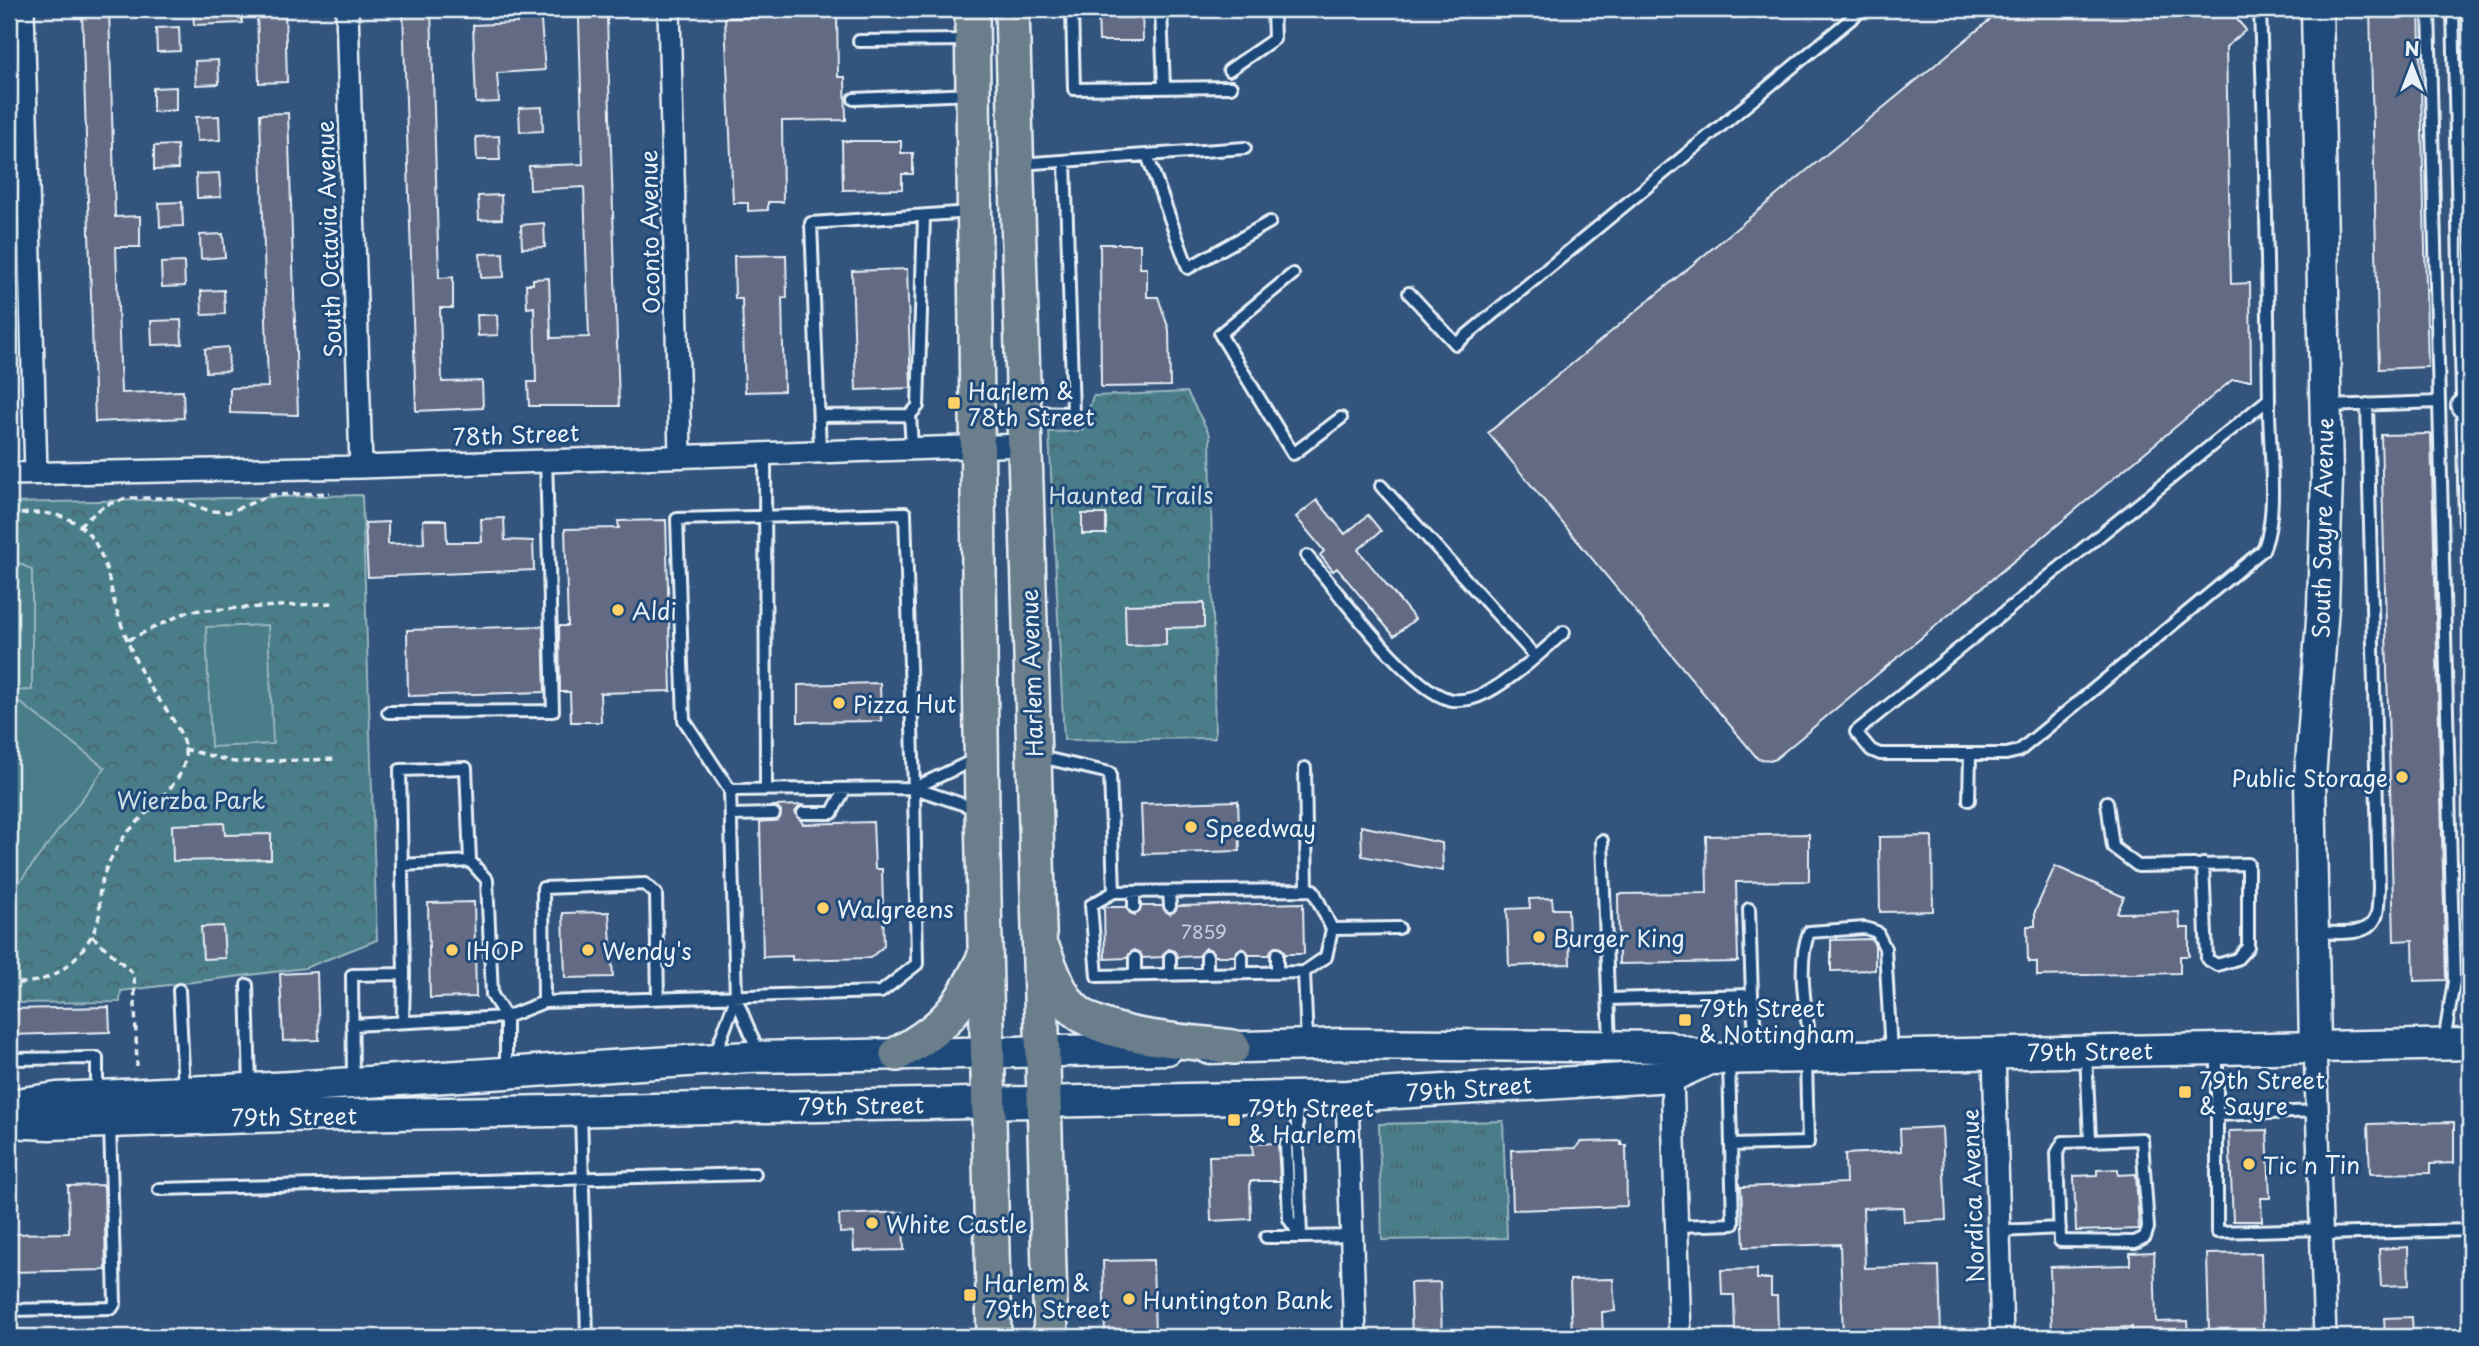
<svg xmlns="http://www.w3.org/2000/svg" width="2479" height="1346" viewBox="0 0 2479 1346" font-family="'Playpen Sans',sans-serif">
<style>
.grass{fill:url(#grass-tufts);stroke:#99b7c0;stroke-width:2}
.park{fill:url(#park-crowns);stroke:#99b7c0;stroke-width:2}
.pitch{fill:#4a7d89;stroke:#99b7c0;stroke-width:2}
.building{fill:#626a84;stroke:#e8f1f8;stroke-width:2}
.lines{fill:none;stroke-linecap:round;stroke-linejoin:round}
.lane-casing{stroke:#e8f1f8;stroke-width:16}
.street-casing{stroke:#e8f1f8;stroke-width:26}
.secondary-casing{stroke:#e8f1f8;stroke-width:35}
.primary-casing{stroke:#e8f1f8;stroke-width:38}
.path{stroke:#e8f1f8;stroke-width:3.5;stroke-dasharray:7 5;stroke-linecap:butt}
.lane{stroke:#1f4a7a;stroke-width:10}
.street{stroke:#1f4a7a;stroke-width:21}
.secondary{stroke:#1f4a7a;stroke-width:30}
.primary{stroke:#6b7e8b;stroke-width:33}
.poi-dot{fill:#ffd166;stroke:#1f4a7a;stroke-width:2.5}
.labels{text-anchor:middle;dominant-baseline:central;stroke-width:6;stroke-linejoin:round;paint-order:stroke}
.number-label{font-size:19px;fill:#c6cfdb}
.street-label{font-size:23px;fill:#e8f1f8;stroke:#1f4a7a}
.poi-label{font-size:23px;fill:#e8f1f8;stroke:#1f4a7a;text-anchor:start}
.park-label{font-size:23px;fill:#d0e0e7;stroke:#1f4a7a}
</style>
<defs>
<pattern id="grass-tufts" width="24" height="20" patternUnits="userSpaceOnUse" patternTransform="scale(1.75)"><rect width="24" height="20" fill="#4a7d89"/><path d="M3 7l-1-3M5 7V3M7 7l1-3M15 17l-1-3M17 17v-4M19 17l1-3" fill="none" stroke="#48656d"/></pattern>
<pattern id="park-crowns" width="20" height="18" patternUnits="userSpaceOnUse" patternTransform="scale(1.75)"><rect width="20" height="18" fill="#4a7d89"/><path d="M2 6a3 3 0 1 1 6 0M12 15a3 3 0 1 1 6 0" fill="none" stroke="#48656d"/></pattern>
</defs>
<rect width="100%" height="100%" fill="#33547d"/>
<filter id="ink" filterUnits="userSpaceOnUse"><feTurbulence type="fractalNoise" baseFrequency=".0143" numOctaves="2"/><feDisplacementMap in="SourceGraphic" scale="14" xChannelSelector="R" yChannelSelector="G"/><feConvolveMatrix kernelMatrix="1 2 1 2 8 2 1 2 1" color-interpolation-filters="sRGB"/></filter>
<g filter="url(#ink)">
<path class="grass" d="M1503 1121 1507 1238 1382 1240 1379 1124Z"/>
<path class="park" d="M1187 392 1210 435 1215 738 1064 740 1049 432 1082 431 1093 396Z
M362 495 377 940 305 968 121 991 120 1002 9 1003V503Z"/>
<path class="pitch" d="M9 561 19 563 32 570V690L9 691Z
M268 625 273 744 211 747 206 627Z
M9 694 105 768 9 896Z"/>
<path class="building" d="M82 9H109L115 217 140 216V247H116L121 393 183 391 184 418 95 422Z
M193 9H241L242 23 194 25Z
M257 9H285L287 82 259 83Z
M403 9H431L439 278 453 277V308H440L442 382 482 381 483 408 416 411Z
M517 9H540L545 70 497 73 499 102 476 103 473 25 517 23Z
M1098 9H1142L1143 41H1099Z
M2003 9H2228L2246 30 2226 47 2231 284 2250 283 2251 380H2232L1774 760 1758 759 1488 433Z
M2370 9H2419L2428 367 2379 369Z
M837 15 838 77H845L846 120 782 121 783 202H768V210L748 211V203H733L725 18Z
M607 17 619 406H529L528 382H536L534 307 527 308 526 284H533V279L549 278 551 338 589 337 584 187 530 190 529 166 583 164 579 18Z
M179 27 180 51 157 52 156 28Z
M218 60 219 84 196 85 195 61Z
M176 87V110L153 112V88Z
M542 107 543 131 520 132 519 108Z
M288 113 298 415 230 413V388L268 387 260 114Z
M219 116 220 140 197 141 196 117Z
M499 136 500 160H477L476 137Z
M842 141H901V153H913V174H902V189L843 190Z
M177 145 178 169 154 170V146Z
M219 173 221 197 197 198 196 174Z
M501 195 502 219 479 220 478 196Z
M182 202 183 226 160 227 159 203Z
M544 223 545 247 522 248 521 225Z
M223 234 225 257 201 259 200 235Z
M1100 244H1140V268H1147V297H1158L1169 330 1170 386 1101 387Z
M503 253 504 277 481 278 480 254Z
M786 255 787 298H782L784 391 745 392 742 299H735L734 256Z
M184 262 185 286 162 287 161 263Z
M907 269 911 388 856 390 852 271Z
M224 290 225 314 202 315 201 291Z
M477 315H497L498 335 478 336Z
M181 320 182 344 152 345 151 321Z
M228 347 229 371 206 372 205 349Z
M2431 434 2446 980 2414 981 2413 940 2394 941 2381 435Z
M1317 500 1345 534 1368 515 1381 531 1358 550 1415 619 1394 636 1337 568 1333 571 1320 555 1324 551 1296 517Z
M1082 514H1106V534H1082Z
M504 518 505 540 533 541 534 570 368 577 365 523 388 522V544L424 543 423 520H446L447 542H482L481 519Z
M666 520 671 691 600 693 601 722H571L570 692H560L559 626H568L565 529 619 528 618 521Z
M1204 603V627L1166 628V645L1126 646 1125 605Z
M543 626 545 692 408 696 407 630Z
M880 683 881 721 798 722V685Z
M1238 801 1240 851 1143 854 1141 804Z
M803 805 795 812 803 824 873 822 875 869H882L884 946 870 958 792 960V956L763 957 760 822 780 818 781 811 774 806Z
M224 823 225 835 271 834V859L173 861 172 825Z
M1361 826 1442 843 1443 871 1362 856Z
M1809 834V881L1736 882 1738 962 1619 964 1618 894 1707 893 1706 836Z
M1932 836 1933 911 1880 912 1879 837Z
M2055 866 2124 897 2117 913 2179 912 2180 928H2189V956H2180V973L2037 976V962H2028L2027 926H2035V911Z
M1552 898 1553 909H1568L1570 964 1509 966 1507 909 1530 908 1529 899Z
M474 902 476 997 430 998 428 903Z
M1303 903 1304 954H1285L1281 948 1276 946 1269 955H1250L1241 948 1234 956H1215L1211 950 1206 948 1199 956 1178 957 1174 951 1169 949 1162 957 1143 958 1134 950 1127 958 1105 959 1104 907H1126L1130 913 1135 915 1142 906H1162L1170 914 1178 906Z
M609 912 613 977 565 978 563 913Z
M223 926 225 958 203 959 201 927Z
M1872 939 1875 946V970L1831 971V940Z
M317 972 319 1040 283 1041 280 974Z
M109 1007 110 1032 9 1035V1009Z
M2454 1122V1163L2430 1164V1173L2370 1174 2368 1124Z
M1942 1127 1946 1220 1904 1222 1903 1207 1863 1208 1865 1268 1939 1266 1941 1337H1843L1840 1244 1744 1247 1741 1187 1846 1183 1845 1154 1901 1151 1900 1129Z
M2267 1130 2270 1198H2261L2262 1221H2233L2229 1131Z
M1621 1141V1145H1626L1627 1206 1513 1210 1511 1150 1576 1148 1580 1142Z
M1278 1143 1280 1181H1250L1251 1219 1211 1221 1209 1156 1253 1155 1252 1144Z
M2118 1169V1175L2136 1174 2139 1229 2076 1231 2074 1176 2097 1175V1170Z
M104 1185 106 1270 9 1272V1234L69 1233 68 1186Z
M903 1212 904 1250 854 1251 853 1232 840 1233 839 1215Z
M2408 1247 2409 1285 2381 1286 2379 1249Z
M2154 1252 2156 1322 2188 1321 2189 1337H2132V1327L2106 1328V1337H2052L2050 1267 2130 1265V1253Z
M2261 1253 2263 1330 2209 1331 2207 1254Z
M1153 1260 1155 1337H1105L1103 1261Z
M1757 1269V1279H1771V1296H1777L1778 1332 1735 1333 1734 1295H1722L1721 1270Z
M1613 1279 1615 1311 1602 1312 1603 1337H1572L1570 1280Z
M1440 1282 1442 1337H1412L1410 1283Z
M2412 1317 2413 1337H2385L2384 1318Z"/>
<g class="lines">
<defs>
<path id="lane" d="M1072 9 1074 89 1231 87
M1161 9 1164 88
M2260 9C2265 142 2268 275 2269 408 2269 448 2279 514 2263 550L2019 751 2006 754H1880L1871 750 1856 732 2269 399
M2453 9 2465 523
M859 41 970 40
M1229 70 1274 39 1273 9
M854 99 971 94
M1147 155 1188 268 1270 222
M1019 164 1245 148
M1293 274 1220 334 1293 454 1341 418
M1409 293 1456 344 1863 9
M2439 402 2454 981 2444 1042
M2327 406 2439 402 2429 9
M1027 412 1073 413 1065 161
M819 416 910 415
M912 447 910 415 918 406 924 216
M820 450 811 223 972 212
M765 452 766 790
M1381 486 1536 657
M1307 556C1337 590 1407 687 1448 699 1453 701 1464 700 1469 699 1497 694 1543 651 1564 632
M388 712 553 711 546 459
M1040 757 1110 773 1114 892 1313 890 1332 929 1399 928
M976 759 914 788 977 809
M1305 768 1307 890
M730 790 684 720 677 519 905 513 914 788
M1969 800 1970 755
M2107 802 2113 847 2138 866 2248 864V947L2237 959 2217 965 2207 959 2203 864
M803 813H832L845 789
M731 815 774 814
M1602 841 1610 1043
M402 865 470 861
M1114 892 1091 905 1097 976 1304 972 1307 1043
M1134 892V907
M1169 892 1170 906
M2314 932C2332 932 2367 939 2376 917 2379 910 2378 897 2379 889L2367 404
M1277 954V973
M1207 956V974
M1242 956V973
M1170 957V975
M1135 958V975
M1304 972 1326 957 1332 929
M247 985 250 1086
M179 990 184 1089
M1752 995 1757 1055
M1608 999 1752 995 1749 909
M544 1002 543 888 645 884 656 894 658 998
M403 1022 404 974
M352 1025 506 1017 544 1002 881 992 917 964 914 788 730 790 736 998
M2217 1052V1232L2322 1229
M2086 1054 2090 1140
M1812 1056C1808 1018 1795 968 1809 932L1865 928 1877 932 1885 948 1891 1053
M714 1057 736 998 759 1054
M9 1059 97 1058V1093
M1729 1061 1731 1145 1808 1143 1806 1061
M353 1080 352 975 404 974 400 770 466 768 470 861 487 880 492 995 506 1017V1070
M1296 1098 1301 1237 1352 1236
M581 1113 587 1337
M2217 1115 2318 1111
M1297 1128 1286 1144 1289 1219 1301 1237
M2142 1139 2148 1228 2145 1237 2135 1242 2060 1241 2057 1153 2063 1142Z
M159 1189 755 1174
M1677 1226 1733 1224 1731 1145
M1999 1231 2060 1228
M2322 1234 2470 1230
M1266 1237H1301
M9 1310 112 1308 115 1303 110 1124"/>
<path id="street" d="M23 9 36 473
M347 9 361 467
M669 9 680 454
M2462 406 2470 405
M9 474 361 467 1025 445
M2315 1047 2325 1337
M1994 1053 2002 1337
M1672 1076 1680 1337
M1347 1096 1355 1337"/>
<path id="secondary" d="M2315 1047 2310 778 2323 607 2327 476 2317 9
M1209 1048 1344 1044 1668 1047 1709 1059 2470 1044
M9 1105 57 1098 292 1087 748 1057 1167 1049
M9 1122 49 1124 286 1116 1347 1096 1672 1076 1709 1059"/>
<path id="primary" d="M972 9 982 811 994 1337
M1012 9 1051 1337
M1045 954C1052 971 1059 993 1072 1007 1101 1039 1191 1041 1233 1047
M897 1054C948 1026 958 1009 984 958"/>
</defs>
<use href="#lane" class="lane-casing"/>
<use href="#street" class="street-casing"/>
<use href="#secondary" class="secondary-casing"/>
<use href="#primary" class="primary-casing"/>
<path class="path" d="M9 516C37 510 72 511 91 537 105 556 109 579 114 601 121 626 131 652 143 675 156 701 192 732 184 764 179 787 139 817 124 837 113 853 103 871 100 890 98 899 101 908 99 916 95 937 74 964 55 974 41 982 24 983 9 984
M79 526 105 505 128 498H174L210 511 229 512 271 495 330 493
M128 640 189 611 333 603
M184 749 234 762 338 759
M92 936 134 974 137 1066"/>
<use href="#lane" class="lane"/>
<use href="#street" class="street"/>
<use href="#secondary" class="secondary"/>
<use href="#primary" class="primary"/>
</g>
</g>
<g class="poi-dot">
<rect x="947" y="396" width="14" height="14" rx="3.5"/>
<circle cx="618" cy="610" r="7"/>
<circle cx="839" cy="703" r="7"/>
<circle cx="2402" cy="777" r="7"/>
<circle cx="1191" cy="827" r="7"/>
<circle cx="823" cy="908" r="7"/>
<circle cx="1539" cy="937" r="7"/>
<circle cx="452" cy="950" r="7"/>
<circle cx="588" cy="950" r="7"/>
<rect x="1678" y="1013" width="14" height="14" rx="3.5"/>
<rect x="2178" y="1085" width="14" height="14" rx="3.5"/>
<rect x="1227" y="1113" width="14" height="14" rx="3.5"/>
<circle cx="2249" cy="1164" r="7"/>
<circle cx="872" cy="1223" r="7"/>
<rect x="963" y="1288" width="14" height="14" rx="3.5"/>
<circle cx="1129" cy="1299" r="7"/>
</g>
<g class="labels">
<g class="number-label">
<text x="1204" y="931">7859</text>
</g>
<g class="street-label">
<text transform="translate(649 232) rotate(-91)">Oconto Avenue</text>
<text transform="translate(328 239) rotate(-92)">South Octavia Avenue</text>
<text transform="translate(516 434) rotate(-2)">78th Street</text>
<text transform="translate(2322 528) rotate(-89)">South Sayre Avenue</text>
<text transform="translate(1031 673) rotate(-92)">Harlem Avenue</text>
<text transform="translate(2090 1051) rotate(-1)">79th Street</text>
<text transform="translate(1469 1088) rotate(-4)">79th Street</text>
<text transform="translate(861 1105) rotate(-1)">79th Street</text>
<text transform="translate(294 1116) rotate(-1)">79th Street</text>
<text transform="translate(1972 1196) rotate(-92)">Nordica Avenue</text>
</g>
<g class="poi-label">
<text x="968" y="390">Harlem &amp;<tspan x="968" dy="26">78th Street</tspan></text>
<text x="632" y="610">Aldi</text>
<text x="853" y="703">Pizza Hut</text>
<text x="2388" y="777" text-anchor="end">Public Storage</text>
<text x="1205" y="827">Speedway</text>
<text x="837" y="908">Walgreens</text>
<text x="1553" y="937">Burger King</text>
<text x="466" y="950">IHOP</text>
<text x="602" y="950">Wendy's</text>
<text x="1699" y="1007">79th Street<tspan x="1699" dy="26">&amp; Nottingham</tspan></text>
<text x="2199" y="1079">79th Street<tspan x="2199" dy="26">&amp; Sayre</tspan></text>
<text x="1248" y="1107">79th Street<tspan x="1248" dy="26">&amp; Harlem</tspan></text>
<text x="2263" y="1164">Tic n Tin</text>
<text x="886" y="1223">White Castle</text>
<text x="984" y="1282">Harlem &amp;<tspan x="984" dy="26">79th Street</tspan></text>
<text x="1143" y="1299">Huntington Bank</text>
</g>
<g class="park-label">
<text x="1131" y="494">Haunted Trails</text>
<text x="191" y="799">Wierzba Park</text>
</g>
</g>
<rect width="2479" height="1346" fill="none" stroke="#1f4a7a" stroke-width="35"/>
<rect x="18" y="18" width="2444" height="1311" fill="none" stroke="#e8f1f8" stroke-width="2.5" filter="url(#ink)"/>
<g transform="translate(2412 66)" stroke="#1f4a7a" stroke-width="5" paint-order="stroke">
<path d="M0-5L12 26L0 18L-12 26Z" fill="#e8f1f8"/>
<text y="-10" font-size="19" font-weight="bold" text-anchor="middle" fill="#e8f1f8">N</text>
</g>
</svg>
